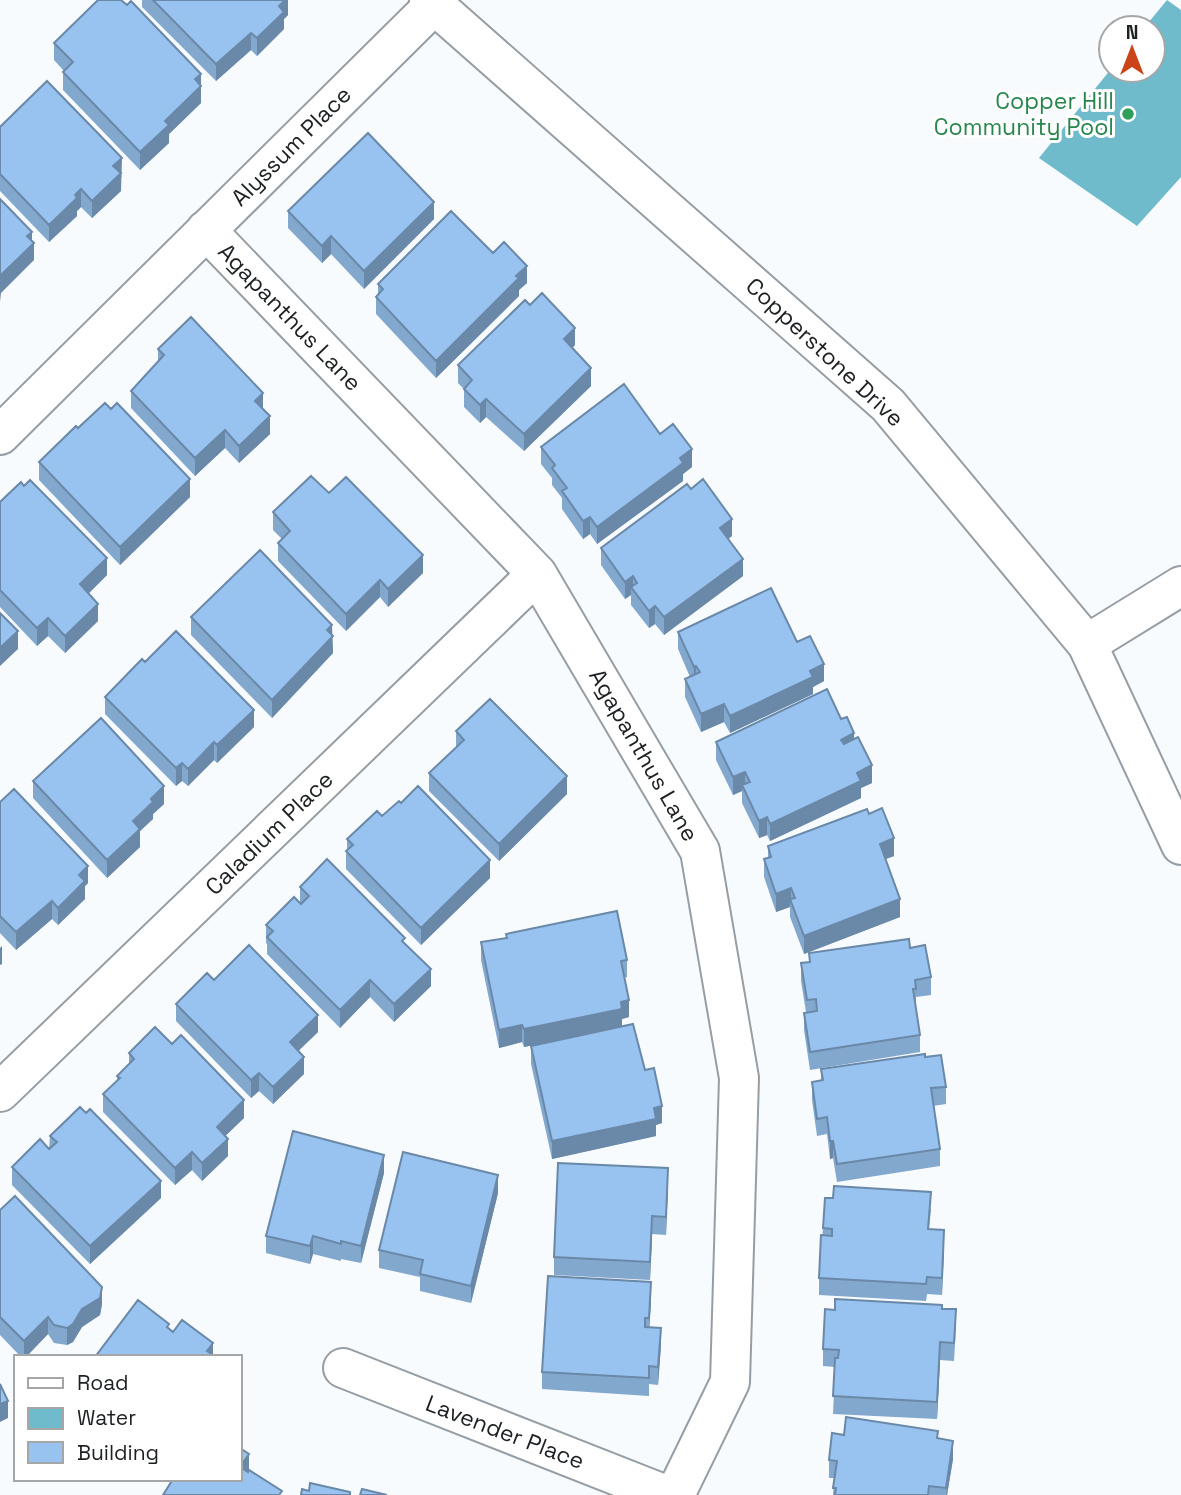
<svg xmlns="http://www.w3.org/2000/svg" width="1181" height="1495" viewBox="0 0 1181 1495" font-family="'Space Grotesk',sans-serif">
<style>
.water{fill:#6fbbcc}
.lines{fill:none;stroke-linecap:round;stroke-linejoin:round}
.minor-casing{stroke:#969ea5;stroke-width:42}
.tertiary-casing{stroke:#969ea5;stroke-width:42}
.minor{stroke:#fff;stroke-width:38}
.tertiary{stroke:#fff;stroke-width:38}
.wall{fill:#83a8ce}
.shaded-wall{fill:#6a88a8}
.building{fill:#98c3f0;stroke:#6a88a8;stroke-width:2}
.leisure-dot{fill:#2e9e5b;stroke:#fff;stroke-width:2.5}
.labels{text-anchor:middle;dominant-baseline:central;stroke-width:6;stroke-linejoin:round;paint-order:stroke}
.leisure-label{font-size:23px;fill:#27864d;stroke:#fff;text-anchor:end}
.street-label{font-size:23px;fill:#1d2023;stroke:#fff}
</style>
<rect width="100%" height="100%" fill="#f8fbfe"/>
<path class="water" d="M1167 0 1181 10V177L1137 226 1039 158 1111 69 1153 70V28H1144Z"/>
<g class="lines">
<defs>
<path id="minor" d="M206 230 537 574 700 851 739 1078 730 1382 675 1495
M0 435 434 5
M1087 644 1181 586
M0 1092 537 574
M343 1368 666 1495"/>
<path id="tertiary" d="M429 0 888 405 1087 644 1181 845"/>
</defs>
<use href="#minor" class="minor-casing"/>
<use href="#tertiary" class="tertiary-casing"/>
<use href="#minor" class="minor"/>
<use href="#tertiary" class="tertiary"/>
</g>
<path class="wall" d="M142 0H288V15L284 19V29L257 56 251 50 216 81 142 7Z
M54 43 201 103 169 134V143L140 170 63 90V72L64 71 54 60Z
M0 127 122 176 121 177V191L92 218 81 207 77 211V216L49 242 0 191Z
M288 211 434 219 364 289 331 254 322 263 288 228Z
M493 253 527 283 519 290V296L436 378 376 314V297L378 295V284Z
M575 345 572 348 591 386 524 451 486 417 480 423 464 407V389L458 383V365Z
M158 349 270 434 239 463 225 448 195 476 131 408V391L158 362Z
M660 434 692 467 683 474V481L597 544 590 534 583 539 562 509V498L552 485V478L541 464V447Z
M39 462 190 497 120 565 39 480Z
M329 493 423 573 388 607 380 597 346 631 278 561V543L282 539 273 530V512Z
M0 502 107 575 88 594 98 621 65 653 48 636 37 646 0 607Z
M732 536 728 539 743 576 664 635 655 624 649 628 631 605V595L625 599 601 565V548Z
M191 617 332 635 333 653 272 718 191 635Z
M678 632 797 642 824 681 813 687V694L730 733 724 722 701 732 685 697V679L690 677 678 649Z
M145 662 254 727 217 763 214 760 188 786 182 781 176 786 105 714V697Z
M841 719 854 739 872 783 861 788V798L770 841 767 835 759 838 742 803V791L733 795 716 760V742Z
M456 731 567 794 499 861 429 791V773L456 747Z
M33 781 164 804 153 814V819L140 831V847L107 878 33 798Z
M0 802 88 883 85 886V899L58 925 52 919 16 950 0 933Z
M401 803 490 878 421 945 346 869V851L347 850V839Z
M768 846 894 856 886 859 900 917 804 954 790 917V907L776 912 764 877V859L768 858Z
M300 887 405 944 431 986 394 1022 370 997 340 1028 267 954V944L266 943V925L300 903Z
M506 934 627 960V977L624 978 629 1017 622 1019V1026L645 1070 662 1123 656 1125V1136L552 1159 531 1064V1046L600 1031 524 1047 522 1042 499 1048 481 960V942L506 938Z
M910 948 931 977V995L916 997V1007L920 1035V1052L810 1070 804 1030V1013L806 1012 801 981V963L809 962V953Z
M214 980 318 1032 298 1051 304 1074 273 1104 259 1091 251 1098 176 1021V1004Z
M129 1053 244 1118 225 1136 228 1156 202 1181 192 1170 175 1185 103 1112V1094L117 1081V1076L129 1064Z
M925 1057 946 1087V1104L933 1106 940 1149V1166L837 1182 833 1158 830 1159 827 1134 817 1136 812 1100V1082L821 1081V1069Z
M86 1113 161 1198 90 1264 12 1185V1167L49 1149 50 1136Z
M384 1173 361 1263 341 1259V1261L313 1254 310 1264 266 1253V1236Z
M668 1185 666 1235 652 1234 650 1280 554 1275V1257Z
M498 1193 471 1303 420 1291V1277L379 1268V1250Z
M931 1209 929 1229 944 1248 942 1295 927 1294 926 1301 819 1295V1278L823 1228Z
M0 1210 102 1304 100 1315 82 1327 73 1342 67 1345 54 1343 48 1334 26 1357H21L0 1335Z
M651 1300 649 1327 661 1345 658 1385 649 1384V1396L542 1389V1372Z
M942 1309 956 1327 954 1361 940 1360 937 1419 833 1414 835 1367 823 1366V1349L835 1310Z
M844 1435 938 1438 953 1459 947 1495H833L834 1478H829V1460Z"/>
<path class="shaded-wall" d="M285 0H288V15L284 19V29L257 56V38L279 6Z
M251 33V50L216 81V64Z
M201 74V103L169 134V143L140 170V152L195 79Z
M122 158 121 191 92 218V201L113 166Z
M81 189V207L77 211V216L49 242V225Z
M434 202V219L364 289V271Z
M32 232V245L34 243V260L1 293 0 302V276L27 236Z
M331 236V254L322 263V246Z
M527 266V283L519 290V296L436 378V361Z
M575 328V345L564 356V339Z
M591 368V386L524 451V434Z
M263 393V410L255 401Z
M486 399V417L480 423V405Z
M270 416V434L239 463V446Z
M225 430V448L195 476V458Z
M692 449V467L683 474V481L597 544V527Z
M190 479V497L120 565V547Z
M590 517V534L583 539V521Z
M732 519V536L720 545V528Z
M423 555V573L388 607V589Z
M107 558V575L80 602V584Z
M743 559V576L664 635V617Z
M633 576V589L631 587V595L625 599V582Z
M380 580V597L346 631V614Z
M98 604V621L65 653V636Z
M655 606V624L649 628V611Z
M48 618V636L37 646V628Z
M332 625 333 653 272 718V700Z
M18 631V649L0 666V648Z
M824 664V681L813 687V694L730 733V716Z
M696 666V683L694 684V667Z
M724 704V722L701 732V714Z
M254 710V727L217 763V745Z
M854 733V751L841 757V740Z
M214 742V760L188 786V769Z
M182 763V781L176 786V768Z
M872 765V783L861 788V798L770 841V824Z
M745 772V789L742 785V791L733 795V777Z
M567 776V794L499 861V844Z
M164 786V804L153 814V819L140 831V847L107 878V860L133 821 151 799Z
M767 817V835L759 838V821Z
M894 838V856L880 861V844Z
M490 860V878L421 945V928Z
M88 866V883L85 886V899L58 925V908L79 875Z
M791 888V903L790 899V907L776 912V894Z
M900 899V917L804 954V936Z
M52 901V919L16 950V932Z
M2 946V964L0 965V948Z
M431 969V986L394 1022V1004Z
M370 980V997L340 1028V1010Z
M629 1000V1017L622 1019V1027L524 1047V1029Z
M318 1015V1032L290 1059V1042Z
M522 1025V1042L499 1048V1030Z
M304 1057V1074L273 1104V1087Z
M259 1073V1091L251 1098V1080Z
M244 1100V1118L217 1144V1127Z
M662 1106V1123L656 1125V1136L552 1159V1141Z
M228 1139V1156L202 1181V1163Z
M830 1141H833V1158L830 1159Z
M192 1152V1170L175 1185V1168Z
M384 1155V1173L361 1263V1246Z
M668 1168V1185L666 1235V1217Z
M498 1175V1193L471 1303V1286Z
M161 1181V1198L90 1264V1246Z
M652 1216V1234L650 1280V1262Z
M944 1230V1248L942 1295V1278Z
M313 1236V1254L310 1264V1246Z
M651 1282V1300L649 1335V1318Z
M102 1287V1304L100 1315 82 1327 73 1342 67 1345V1328Z
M48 1317V1334L26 1357H24V1341Z
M661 1328V1345L658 1385V1367Z
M940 1342V1360L937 1419V1402Z
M213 1343V1357L207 1351Z
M8 1401V1418L0 1422V1404Z
M953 1441V1459L947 1495H946Z
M249 1454V1471L240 1485V1467Z"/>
<path class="building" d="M98 0H121L127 5 131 1 201 74 195 79 201 86 165 121 169 125 140 152 63 72 73 62 54 43Z
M153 0H285L279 6 284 12 257 38 251 33 216 64Z
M47 81 122 158 113 166 121 173 92 201 81 189 75 195 77 198 49 225 0 174V127Z
M368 133 434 202 364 271 331 236 322 246 288 211Z
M0 199 32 232 27 236 34 243 0 276Z
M451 211 493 253 504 242 527 266 516 276 519 278 436 361 376 297 383 289 378 284Z
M542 293 575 328 564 339 591 368 524 434 486 399 480 405 464 389 472 380 458 365 525 300 530 305Z
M191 317 263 393 255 401 270 416 239 446 225 430 195 458 131 391 164 355 158 349Z
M624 384 660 434 673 424 692 449 680 458 683 463 597 527 590 517 583 521 562 491 567 488 552 468 555 465 541 447Z
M105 403 111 409 117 403 190 479 120 547 39 462 76 426 78 428Z
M311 476 329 493 346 477 423 555 388 589 380 580 346 614 278 543 290 531 273 512Z
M703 479 732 519 720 528 743 559 664 617 655 606 649 611 631 587 637 583 633 576 625 582 601 548 687 484 691 489Z
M30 480 107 558 80 584 98 604 65 636 48 618 37 628 0 590V502L21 482 24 486Z
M260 550 332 625 327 630 333 636 272 700 191 617Z
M771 588 797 642 810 636 824 664 810 671 813 677 730 716 724 704 701 714 685 679 700 672 696 666 694 667 678 632Z
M0 613 18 631 0 648Z
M176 631 254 710 217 745 214 742 188 769 182 763 176 768 105 697 142 659 145 662Z
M827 689 841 719 847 717 854 733 841 740 844 744 858 737 872 765 857 773 861 781 770 824 767 817 759 821 742 785 750 782 745 772 733 777 716 742Z
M490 699 567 776 499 844 429 773 464 740 456 731Z
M101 718 164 786 151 799 153 802 133 821 140 829 107 860 33 781Z
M418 786 490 860 421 928 346 851 353 845 347 839 377 811 382 816 399 801 401 803Z
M14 789 88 866 79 875 85 881 58 908 52 901 16 932 0 916V802Z
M882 808 894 838 880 844 900 899 804 936 790 899 795 898 791 888 776 894 764 859 771 857 768 846 867 809 869 814Z
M327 859 405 938 402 941 431 969 394 1004 370 980 340 1010 267 937 273 931 266 925 294 897 301 904 309 896 300 887Z
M617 911 627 960 621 961 629 1000 621 1002 622 1009 524 1029 522 1025 499 1030 481 942 507 938 506 934Z
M909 939 910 948 925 945 931 977 915 980 916 989H913L920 1035 810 1052 804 1013 817 1011 816 999 807 1000 801 963 810 962 809 953Z
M249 945 318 1015 290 1042 304 1057 273 1087 259 1073 251 1080 176 1004 207 973 214 980Z
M633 1024 645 1070 654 1068 662 1106 654 1108 656 1119 552 1141 531 1046Z
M155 1027 172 1044 181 1035 244 1100 217 1127 228 1139 202 1163 192 1152 175 1168 103 1094 120 1078 117 1076 134 1059 129 1053Z
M925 1054V1057L941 1055 946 1087 931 1088 940 1149 837 1164 833 1141H830L827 1117 817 1119 812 1082 823 1080 821 1069Z
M80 1107 86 1113 90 1109 161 1181 90 1246 12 1167 40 1139 49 1149 57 1142 50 1136Z
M293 1131 384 1155 361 1246 341 1241V1244L313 1236 310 1246 266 1236Z
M403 1152 498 1175 471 1286 420 1274 423 1260 379 1250Z
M558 1163 668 1168 666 1217 652 1216 650 1262 554 1257Z
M834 1186 931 1192 928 1229 944 1230 942 1278 927 1277 926 1284 819 1278 821 1235 832 1236V1229L823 1228 825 1198H833Z
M15 1196 102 1287 100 1298 82 1309 73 1324 67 1328 54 1325 48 1317 24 1341 0 1317V1210Z
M548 1276 651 1282 649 1318H645V1327L661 1328 658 1367 649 1366V1378L542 1372Z
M835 1299 942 1305V1309H956L954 1343 940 1342 937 1402 833 1396 835 1358H838L839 1350 823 1349 825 1309 835 1310Z
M138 1300 169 1324 167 1327 173 1332 182 1320 213 1343 207 1351 216 1357H95Z
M0 1384 8 1401 0 1404Z
M846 1417 938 1431 937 1438 953 1441 946 1488 929 1486 928 1495H835L836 1488H833L837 1461 829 1460 832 1433 844 1435Z
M240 1448 249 1454 240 1467 248 1472 249 1470 282 1491 279 1495H163L173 1479H240Z
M310 1483 350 1492V1495H301L302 1489 309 1491Z
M362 1489 387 1495H360Z"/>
<circle class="leisure-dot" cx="1128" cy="114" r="7"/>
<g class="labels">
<g class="leisure-label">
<text x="1114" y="101">Copper Hill<tspan x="1114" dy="26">Community Pool</tspan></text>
</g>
<g class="street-label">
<text transform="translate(291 146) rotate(-45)">Alyssum Place</text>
<text transform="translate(290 317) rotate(46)">Agapanthus Lane</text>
<text transform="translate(825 352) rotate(43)">Copperstone Drive</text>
<text transform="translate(644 755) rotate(60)">Agapanthus Lane</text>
<text transform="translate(269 833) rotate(-44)">Caladium Place</text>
<text transform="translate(505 1432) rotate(21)">Lavender Place</text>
</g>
</g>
<rect x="14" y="1355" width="228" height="126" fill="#ffffff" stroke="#a5a6a7" stroke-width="2"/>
<rect x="28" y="1378" width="35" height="10" fill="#ffffff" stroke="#a5a6a7" stroke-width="2"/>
<text x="77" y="1390" font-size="21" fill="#1d2023">Road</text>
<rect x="28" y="1408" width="35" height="21" fill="#6fbbcc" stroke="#a5a6a7" stroke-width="2"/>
<text x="77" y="1425" font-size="21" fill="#1d2023">Water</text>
<rect x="28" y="1442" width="35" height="21" fill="#98c3f0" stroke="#a5a6a7" stroke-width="2"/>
<text x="77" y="1460" font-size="21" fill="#1d2023">Building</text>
<g transform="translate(1132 49)"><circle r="33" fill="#ffffff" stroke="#a5a6a7" stroke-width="2"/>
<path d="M0-5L12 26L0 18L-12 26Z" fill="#cb4318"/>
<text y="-10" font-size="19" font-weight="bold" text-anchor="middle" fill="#1d2023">N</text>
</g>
</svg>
